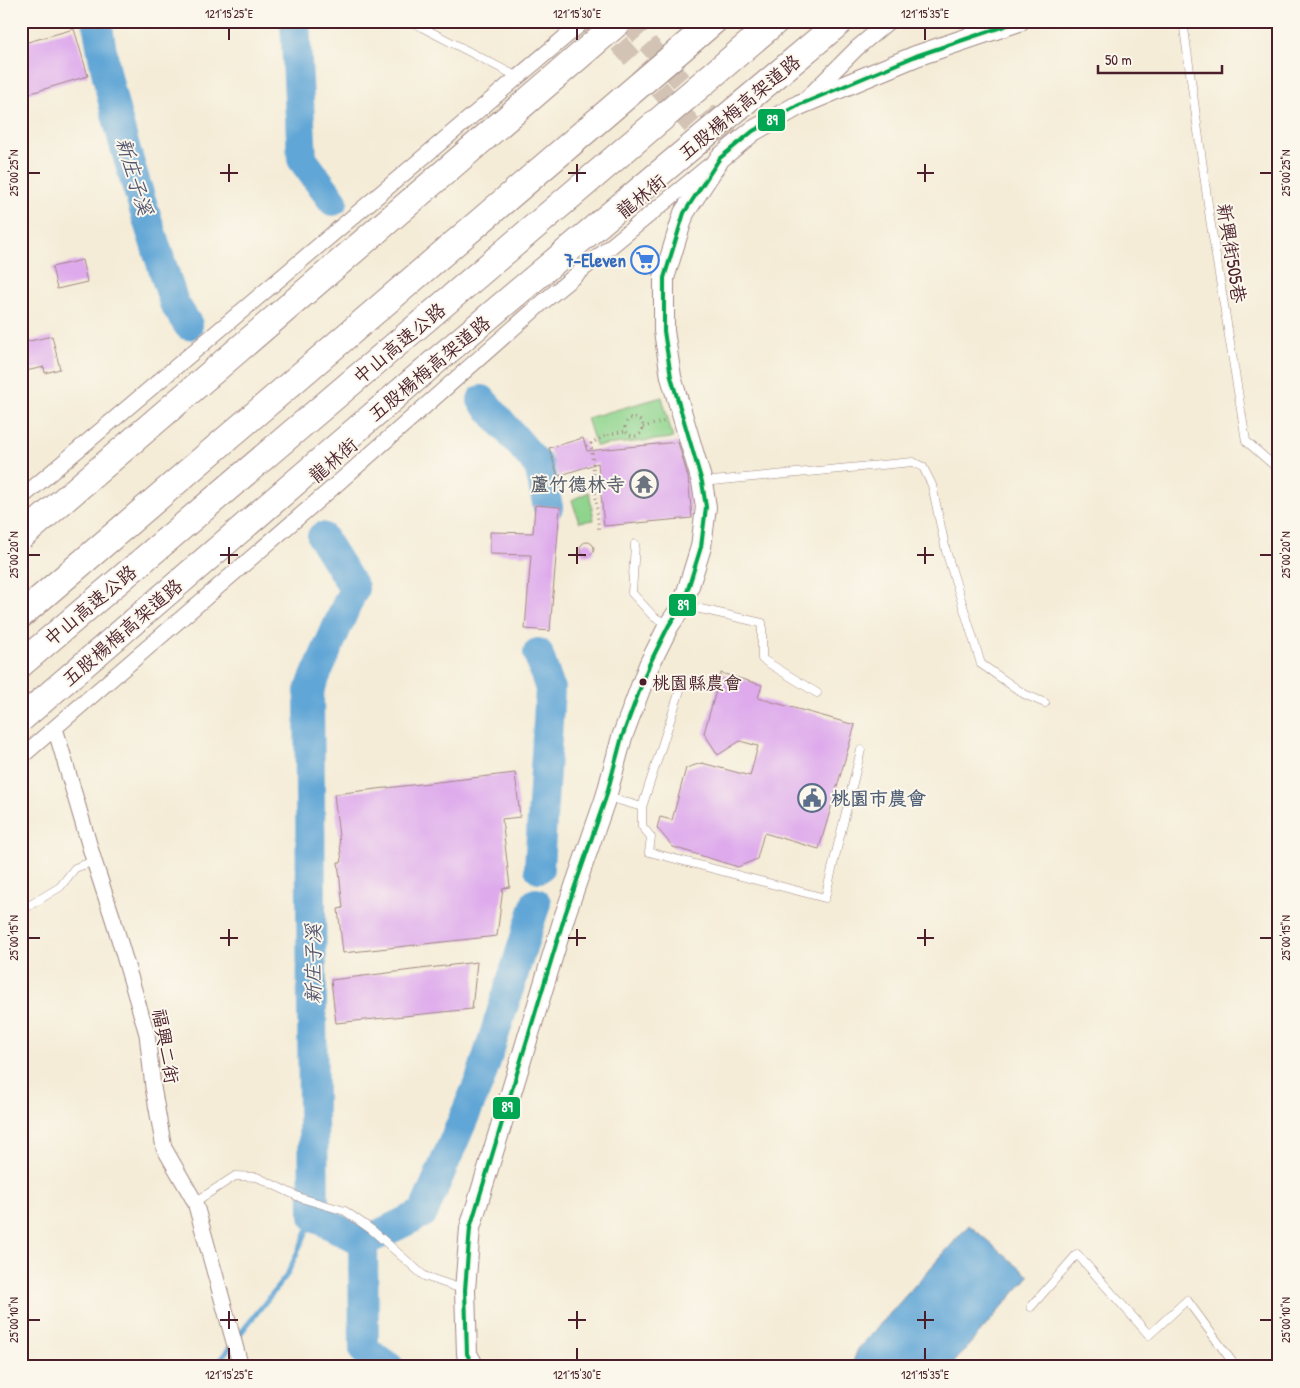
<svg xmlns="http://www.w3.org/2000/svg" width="1300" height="1388" viewBox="0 0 1300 1388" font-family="'Patrick Hand','LXGW WenKai TC',sans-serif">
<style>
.green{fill:#8fd48d;stroke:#6c7a5c}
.water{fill:#60a6d6;stroke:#556280}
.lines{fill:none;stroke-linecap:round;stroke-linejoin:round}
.stream{stroke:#60a6d6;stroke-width:5}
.river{stroke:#60a6d6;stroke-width:30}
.building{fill:#deaaec}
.secondary-tunnel{stroke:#d2c3b5;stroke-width:20;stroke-dasharray:20 10;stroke-linecap:butt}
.lane-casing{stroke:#9f8681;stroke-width:9}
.street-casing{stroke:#9f8681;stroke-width:17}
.secondary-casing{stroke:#9f8681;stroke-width:22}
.highway-casing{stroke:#9f8681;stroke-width:28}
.path{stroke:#9f8681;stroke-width:3;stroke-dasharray:1 4;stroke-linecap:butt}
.lane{stroke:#fff;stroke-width:8}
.street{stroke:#fff;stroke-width:15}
.secondary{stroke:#fff;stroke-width:20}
.highway{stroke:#fff;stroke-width:26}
.highway-bridge-casing{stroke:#9f8681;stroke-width:28;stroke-linecap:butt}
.highway-bridge{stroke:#fff;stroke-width:26}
.bus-1-casing{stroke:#fbf7ec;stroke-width:8}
.bus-1{stroke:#00a651;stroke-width:4}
.ticks{fill:none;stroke:#4a1f2b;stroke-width:2}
.bus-dot{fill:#4a1f2b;stroke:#fbf7ec;stroke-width:2}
.labels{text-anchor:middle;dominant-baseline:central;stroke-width:4;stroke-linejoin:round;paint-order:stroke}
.bus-label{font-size:18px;fill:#4a1f2b;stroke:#fbf7ec;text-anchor:start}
.street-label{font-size:19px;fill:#4a1f2b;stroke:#fbf7ec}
.shop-label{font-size:19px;font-weight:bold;fill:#366cbe;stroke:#fbf7ec;text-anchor:end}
.worship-label{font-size:19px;font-weight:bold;fill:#5b616d;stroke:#fbf7ec;text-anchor:end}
.service-label{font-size:19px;font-weight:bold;fill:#4e5e75;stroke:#fbf7ec;text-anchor:start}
.water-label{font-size:20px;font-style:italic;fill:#53556f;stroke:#fbf7ec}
.line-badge{stroke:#fbf7ec;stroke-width:2}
.badge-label{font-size:14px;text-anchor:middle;font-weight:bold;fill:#fff}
.neatline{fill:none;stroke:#4a1f2b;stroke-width:2}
.ticks-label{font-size:12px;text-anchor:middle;fill:#4a1f2b}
</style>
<rect width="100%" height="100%" fill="#fbf7ec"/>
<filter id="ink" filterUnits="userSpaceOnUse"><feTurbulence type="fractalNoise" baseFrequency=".02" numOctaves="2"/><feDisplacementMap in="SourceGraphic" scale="10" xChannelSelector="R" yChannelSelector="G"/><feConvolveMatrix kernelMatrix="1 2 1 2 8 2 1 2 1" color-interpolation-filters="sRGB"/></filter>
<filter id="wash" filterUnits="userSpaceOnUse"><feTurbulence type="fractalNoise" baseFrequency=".0096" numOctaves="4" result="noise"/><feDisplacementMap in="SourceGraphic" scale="20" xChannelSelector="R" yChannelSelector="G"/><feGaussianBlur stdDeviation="1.12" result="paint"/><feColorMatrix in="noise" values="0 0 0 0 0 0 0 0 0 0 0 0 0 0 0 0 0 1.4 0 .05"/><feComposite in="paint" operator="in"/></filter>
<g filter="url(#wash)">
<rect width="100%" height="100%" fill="#f4ecd7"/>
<path class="green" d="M662 397 673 438 596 446 587 418Z
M589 492 594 520 579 522 572 500Z"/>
<path class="water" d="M969 1225 1029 1276 950 1367H851L858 1349Z"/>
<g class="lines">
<path class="stream" d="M236 1339 287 1275 314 1216
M214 1367 231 1346"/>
<path class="river" d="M97 21C111 118 145 211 174 303L188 325
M295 21 302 159 333 201
M482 400 539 466 548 507
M322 537 354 588 309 691 314 1216 363 1242 364 1350 389 1367
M538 653 550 689 539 868
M363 1242 423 1213 480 1080 536 903"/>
</g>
<g id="blocks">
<path class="building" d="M74 29 88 76 21 96V44Z
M82 260 87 282 57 289 52 267Z
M52 336 60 369 45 373 44 367 21 372V343Z
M583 438 587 451 678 442 688 477 692 518 604 526 598 463 558 476 549 448Z
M535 505 560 507 550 631 525 629 531 555 490 554V532L533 533Z
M580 549a7 7 0 1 1 14 0a7 7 0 1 1-14 0Z
M721 673 762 685 758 698 855 725 819 849 764 833 757 859 738 867 673 847 657 828 660 817 672 820 686 768 702 763 750 776 758 746 740 741 718 755 704 733Z
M515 773 520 817 502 819 510 887 503 888 497 936 343 953 338 909 343 908 338 862H342L334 794Z
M477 962 472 1009 336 1023 331 980Z"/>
</g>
</g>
<g filter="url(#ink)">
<use href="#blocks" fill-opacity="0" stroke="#9f8681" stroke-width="1"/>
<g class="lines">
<path class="secondary-tunnel" d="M599 21 714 150
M628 21 730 137"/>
<defs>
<path id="lane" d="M410 21 518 77
M1183 21 1210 219 1246 441 1278 469 1279 476
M702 482 913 462 923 467 932 485 946 551 981 664 1024 694 1045 703
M635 544 632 593 654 617 669 625
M683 605 762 623V659L817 693
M608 797 642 807 681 687
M642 807V826L651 837 649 852 825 898 861 750
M22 910 60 887 75 868 94 861
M195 1202 235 1176 257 1177 301 1198 345 1211 372 1230 424 1276 465 1290
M1031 1307 1077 1254 1149 1335 1187 1300 1236 1367"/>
<path id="street" d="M804 101 857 48 889 21
M21 498 584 21
M55 728 94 861 114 922 147 1034 153 1087 164 1148 195 1202 241 1367
M21 757 330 490 543 302 710 165"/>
<path id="secondary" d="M474 1367 467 1354 465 1290 470 1228 565 915 606 797 622 737 649 665 669 625 683 605 701 547 706 507 702 482 671 377 664 331V278L684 213 720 158 753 131 799 105 916 56 1019 21"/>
<path id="highway" d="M21 615 714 21
M21 664 776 21"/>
</defs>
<use href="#lane" class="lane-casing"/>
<use href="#street" class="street-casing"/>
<use href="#secondary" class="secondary-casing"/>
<use href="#highway" class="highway-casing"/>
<path class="path" d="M625 427a9 9 0 1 1 18 0a9 9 0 1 1-18 0Z
M643 427 666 421
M591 443 599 532
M586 446 607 435 625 431"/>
<use href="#lane" class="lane"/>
<use href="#street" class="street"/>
<use href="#secondary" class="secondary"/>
<use href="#highway" class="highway"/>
<defs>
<path id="highway-bridge" d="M21 537 620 21
M21 719 436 361 841 21"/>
</defs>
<use href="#highway-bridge" class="highway-bridge-casing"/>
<use href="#highway-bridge" class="highway-bridge"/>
<defs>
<path id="bus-1" d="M474 1367 467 1354 465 1290 470 1228 565 915 606 797 622 737 649 665 669 625 683 605 701 547 706 507 702 482 671 377 664 331V278L684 213 720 158 753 131 799 105 916 56 1019 21"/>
</defs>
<use href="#bus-1" class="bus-1-casing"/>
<use href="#bus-1" class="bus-1"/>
</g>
</g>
<path class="ticks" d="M229 28V40M577 28V40M925 28V40M229 164V182M577 164V182M925 164V182M28 173H40M220 173H238M568 173H586M917 173H934M1260 173H1272M229 547V564M577 547V564M925 547V564M28 555H40M220 555H238M568 555H586M917 555H934M1260 555H1272M229 929V946M577 929V946M925 929V946M28 938H40M220 938H238M568 938H586M917 938H934M1260 938H1272M229 1311V1329M577 1311V1329M925 1311V1329M28 1320H40M220 1320H238M568 1320H586M917 1320H934M1260 1320H1272M229 1348V1360M577 1348V1360M925 1348V1360"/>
<defs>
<symbol id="supermarket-ring" viewBox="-11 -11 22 22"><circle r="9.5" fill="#fbf7ec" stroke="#3f7fe0" stroke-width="1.5"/><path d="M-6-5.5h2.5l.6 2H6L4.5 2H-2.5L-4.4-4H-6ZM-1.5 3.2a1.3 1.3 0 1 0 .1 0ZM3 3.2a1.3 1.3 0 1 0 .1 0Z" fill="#3f7fe0"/></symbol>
<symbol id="temple-ring" viewBox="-11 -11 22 22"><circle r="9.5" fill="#fbf7ec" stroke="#6b7280" stroke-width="1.5"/><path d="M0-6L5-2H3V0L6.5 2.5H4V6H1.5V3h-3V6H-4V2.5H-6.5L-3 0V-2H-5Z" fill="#6b7280"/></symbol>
<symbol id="civic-ring" viewBox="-11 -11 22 22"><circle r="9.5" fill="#fbf7ec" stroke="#5c6f8a" stroke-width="1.5"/><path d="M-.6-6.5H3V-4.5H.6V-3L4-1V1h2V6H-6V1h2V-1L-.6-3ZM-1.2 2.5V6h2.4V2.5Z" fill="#5c6f8a"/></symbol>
</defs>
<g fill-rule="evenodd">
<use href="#supermarket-ring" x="629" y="244" width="32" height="32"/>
<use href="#temple-ring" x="628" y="468" width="32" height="32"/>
<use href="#civic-ring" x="796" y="782" width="32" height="32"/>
</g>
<circle class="bus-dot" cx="643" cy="682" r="4.5"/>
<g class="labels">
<g class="bus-label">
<text x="652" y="682">桃園縣農會</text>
</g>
<g class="street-label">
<text transform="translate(739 107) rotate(-40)">五股楊梅高架道路</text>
<text transform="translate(641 196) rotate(-39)">龍林街</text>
<text transform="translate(1232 253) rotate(81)">新興街505巷</text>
<text transform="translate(399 343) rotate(-40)">中山高速公路</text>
<text transform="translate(429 368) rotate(-40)">五股楊梅高架道路</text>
<text transform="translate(333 460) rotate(-41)">龍林街</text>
<text transform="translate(90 605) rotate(-40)">中山高速公路</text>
<text transform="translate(122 632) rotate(-41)">五股楊梅高架道路</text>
<text transform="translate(166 1046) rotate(80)">福興二街</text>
</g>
<g class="shop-label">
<text x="626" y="260">7-Eleven</text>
</g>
<g class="worship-label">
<text x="625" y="484">蘆竹德林寺</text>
</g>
<g class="service-label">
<text x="831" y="798">桃園市農會</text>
</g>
<g class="water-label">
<text transform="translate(135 176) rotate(73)">新庄子溪</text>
<text transform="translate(312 964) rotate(-90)">新庄子溪</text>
</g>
</g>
<g class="line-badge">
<rect x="757" y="108" width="29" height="24" rx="5" fill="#00a651"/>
<rect x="668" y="593" width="29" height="24" rx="5" fill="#00a651"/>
<rect x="492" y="1096" width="29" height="24" rx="5" fill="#00a651"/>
</g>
<g class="badge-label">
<text x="772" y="125">89</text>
<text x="683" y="610">89</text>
<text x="507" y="1112">89</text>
</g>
<rect width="1300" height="1388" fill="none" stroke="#fbf7ec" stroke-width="55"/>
<path d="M1098 65v8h124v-8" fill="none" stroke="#4a1f2b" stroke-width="2.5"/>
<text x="1105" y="65" font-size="15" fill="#4a1f2b" stroke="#fbf7ec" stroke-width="4" paint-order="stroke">50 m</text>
<rect x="28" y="28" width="1244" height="1332" class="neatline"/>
<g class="ticks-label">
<text x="229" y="18">121°15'25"E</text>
<text x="577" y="18">121°15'30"E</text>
<text x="925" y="18">121°15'35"E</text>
<text transform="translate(14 173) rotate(-90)" y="4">25°00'25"N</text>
<text transform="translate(1286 173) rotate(-90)" y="4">25°00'25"N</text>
<text transform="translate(14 555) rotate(-90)" y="4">25°00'20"N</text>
<text transform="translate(1286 555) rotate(-90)" y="4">25°00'20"N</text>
<text transform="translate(14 938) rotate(-90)" y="4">25°00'15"N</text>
<text transform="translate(1286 938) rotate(-90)" y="4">25°00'15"N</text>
<text transform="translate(14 1320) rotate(-90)" y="4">25°00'10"N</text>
<text transform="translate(1286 1320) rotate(-90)" y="4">25°00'10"N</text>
<text x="229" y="1379">121°15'25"E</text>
<text x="577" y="1379">121°15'30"E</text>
<text x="925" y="1379">121°15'35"E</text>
</g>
</svg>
